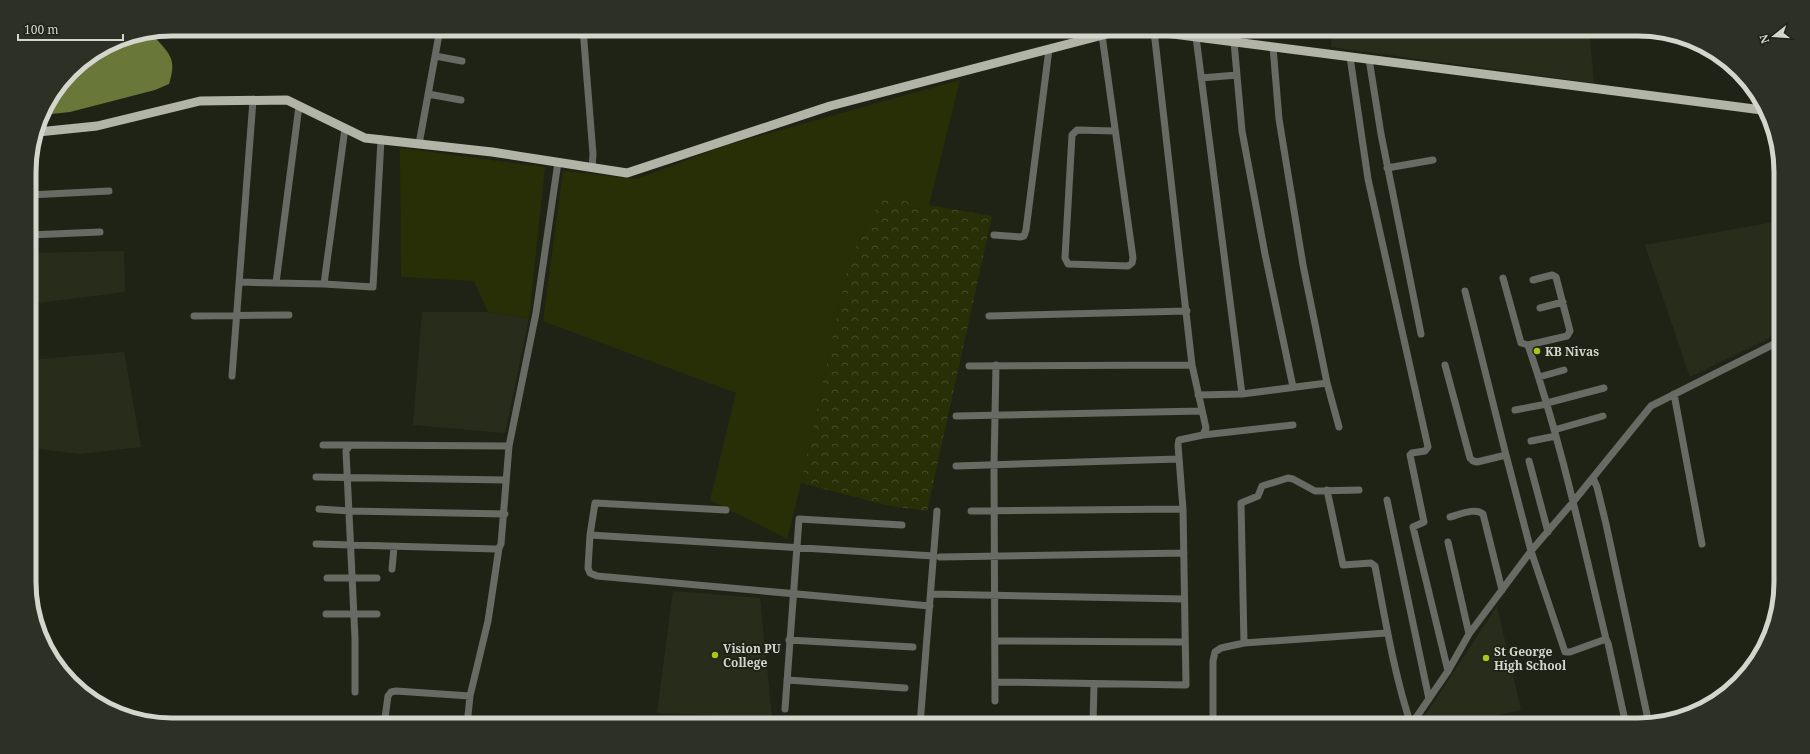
<svg xmlns="http://www.w3.org/2000/svg" width="1810" height="754" viewBox="0 0 1810 754" font-family="'Noto Serif',serif">
<style>
.built{fill:#282d1b}
.grass{fill:#282f07}
.park{fill:url(#park-crowns)}
.water{fill:#697739}
.lines{fill:none;stroke-linecap:round;stroke-linejoin:round}
.minor{stroke:#686a64;stroke-width:7}
.major{stroke:#b1b4a7;stroke-width:9}
.poi-dot{fill:#aac718;stroke:#1f2316;stroke-width:1.5}
.labels{text-anchor:middle;dominant-baseline:central;stroke-width:4;stroke-linejoin:round;paint-order:stroke}
.poi-label{font-size:12px;font-weight:bold;fill:#d4d6ce;stroke:#1f2316;text-anchor:start}
.rim{fill:none;stroke:#d4d6ce;stroke-width:5}
</style>
<defs>
<pattern id="park-crowns" width="20" height="18" patternUnits="userSpaceOnUse"><rect width="20" height="18" fill="#282f07"/><path d="M2 6a3 3 0 1 1 6 0M12 15a3 3 0 1 1 6 0" fill="none" stroke="#464c2a"/></pattern>
</defs>
<rect width="100%" height="100%" fill="#1f2316"/>
<path class="built" d="M1332 29H1589L1594 83 1331 47Z
M1780 221V333L1690 377 1645 245Z
M124 251 125 292 30 304V253Z
M422 312H488L529 318 505 433 413 425Z
M124 352 141 447 80 454 31 448 30 499V360Z
M673 591 760 598 772 717 657 713Z
M1497 606 1521 710 1450 725H1419Z"/>
<path class="grass" d="M960 80 929 205 882 197 850 257 801 483 787 539 710 500 736 393 543 321 563 171 637 179 727 145Z
M400 148 545 167 529 318 488 312 474 281 401 277Z"/>
<path class="park" d="M882 197 992 216 927 511 890 506 801 483 850 257Z"/>
<path class="water" d="M151 33C168 53 178 57 169 84L155 90 70 112 42 115 44 109 78 65 118 40Z"/>
<g class="lines">
<path class="minor" d="M583 29 593 154 592 168
M1102 35 1133 258 1132 263 1128 266 1068 264 1065 258 1072 135 1077 130 1115 131
M1196 37 1242 394
M1234 42 1242 131 1265 254 1293 387
M1273 47 1279 119 1303 265 1327 383 1339 427
M435 56 462 61
M1350 57 1368 179 1428 447 1425 451 1412 453 1410 455 1424 522 1413 527 1448 671
M1369 59 1381 134 1421 334
M1201 78 1237 75
M428 94 461 100
M299 106 276 283 324 284 373 287 381 139
M419 144 440 29
M1387 168 1433 160
M29 195 109 191
M29 235 100 232
M994 235 1020 237 1024 236 1026 230 1049 49
M1503 278 1521 343 1528 345 1567 336 1570 331 1556 277 1552 275 1533 280
M240 282 276 283
M324 284 345 128
M1465 291 1506 455
M1540 308 1563 302
M194 316 289 315
M989 316 1187 311
M1528 345C1561 441 1582 540 1606 639L1608 643 1626 725
M1445 365 1470 458 1473 461 1477 462 1506 455 1531 551 1565 652H1570L1606 639
M969 366 1192 365
M232 376 253 100
M1539 377 1564 370
M1674 394 1702 544
M1198 395 1242 394 1327 383
M1547 403 1604 388
M1515 410 1547 404
M956 416 1202 411
M1554 430 1603 416
M1203 435 1293 425
M1531 441 1556 436
M323 445H350
M1529 461 1548 532
M956 466 1178 459
M316 477 506 480
M1593 478 1597 487 1606 524 1649 724
M1327 490 1343 565 1371 563 1375 566C1385 618 1394 674 1411 725
M1387 500 1429 699
M319 509 350 511 505 514
M971 511 1183 509
M1450 517C1459 515 1475 507 1483 514L1502 590
M590 535 595 503 726 510
M1448 542 1469 634
M316 544 496 549 499 548 501 544 509 446 536 313 558 162
M940 557 1184 553
M392 569 394 547
M327 578H377
M931 594 1184 599
M930 606 597 576 590 573 588 568 590 535 934 556
M326 614H377
M789 640 913 647
M995 641 1185 642
M1244 643 1241 503 1258 496 1262 486 1288 478 1293 479 1315 491 1359 490
M787 680 905 688
M995 682 1186 685 1183 509 1178 445 1179 440 1203 435 1206 428 1192 365 1154 31
M355 692V638L346 451 350 445 509 446
M995 701 994 465 996 365
M785 709 799 519 902 525
M384 725 388 696 391 692 396 691 470 696
M467 725 470 696 488 621 499 548
M920 725 937 511
M1093 725 1094 684
M1213 725V661L1215 652 1221 648 1244 643 1387 633
M1411 725 1448 671 1469 634 1531 551 1573 502 1651 406 1780 341
M1473 725 1496 720 1502 725"/>
<path class="major" d="M1134 29 1762 110
M38 132 97 126 200 101 287 100 365 138 492 152 627 173 830 106 1126 29"/>
</g>
<g class="poi-dot">
<circle cx="1537" cy="351" r="4"/>
<circle cx="715" cy="655" r="4"/>
<circle cx="1486" cy="658" r="4"/>
</g>
<g class="labels">
<g class="poi-label">
<text x="1545" y="351">KB Nivas</text>
<text x="723" y="648">Vision PU<tspan x="723" dy="14">College</tspan></text>
<text x="1494" y="651">St George<tspan x="1494" dy="14">High School</tspan></text>
</g>
</g>
<path d="M0 0H1810V754H0ZM172 36H1638A136 136 0 0 1 1774 172V582A136 136 0 0 1 1638 718H172A136 136 0 0 1 36 582V172A136 136 0 0 1 172 36Z" fill="#2d3125" fill-rule="evenodd"/>
<path class="rim" d="M172 36H1638A136 136 0 0 1 1774 172V582A136 136 0 0 1 1638 718H172A136 136 0 0 1 36 582V172A136 136 0 0 1 172 36Z"/>
<g transform="translate(1774 36) rotate(253)" stroke="#1f2316" stroke-width="3" paint-order="stroke">
<path d="M0-3L7 15L0 10L-7 15Z" fill="#d4d6ce"/>
<text y="-6" font-size="11" font-weight="bold" text-anchor="middle" fill="#d4d6ce">N</text>
</g>
<path d="M18 34v6h105v-6" fill="none" stroke="#d4d6ce" stroke-width="2"/>
<text x="24" y="34" font-size="12" fill="#d4d6ce" stroke="#1f2316" stroke-width="3" paint-order="stroke">100 m</text>
</svg>
